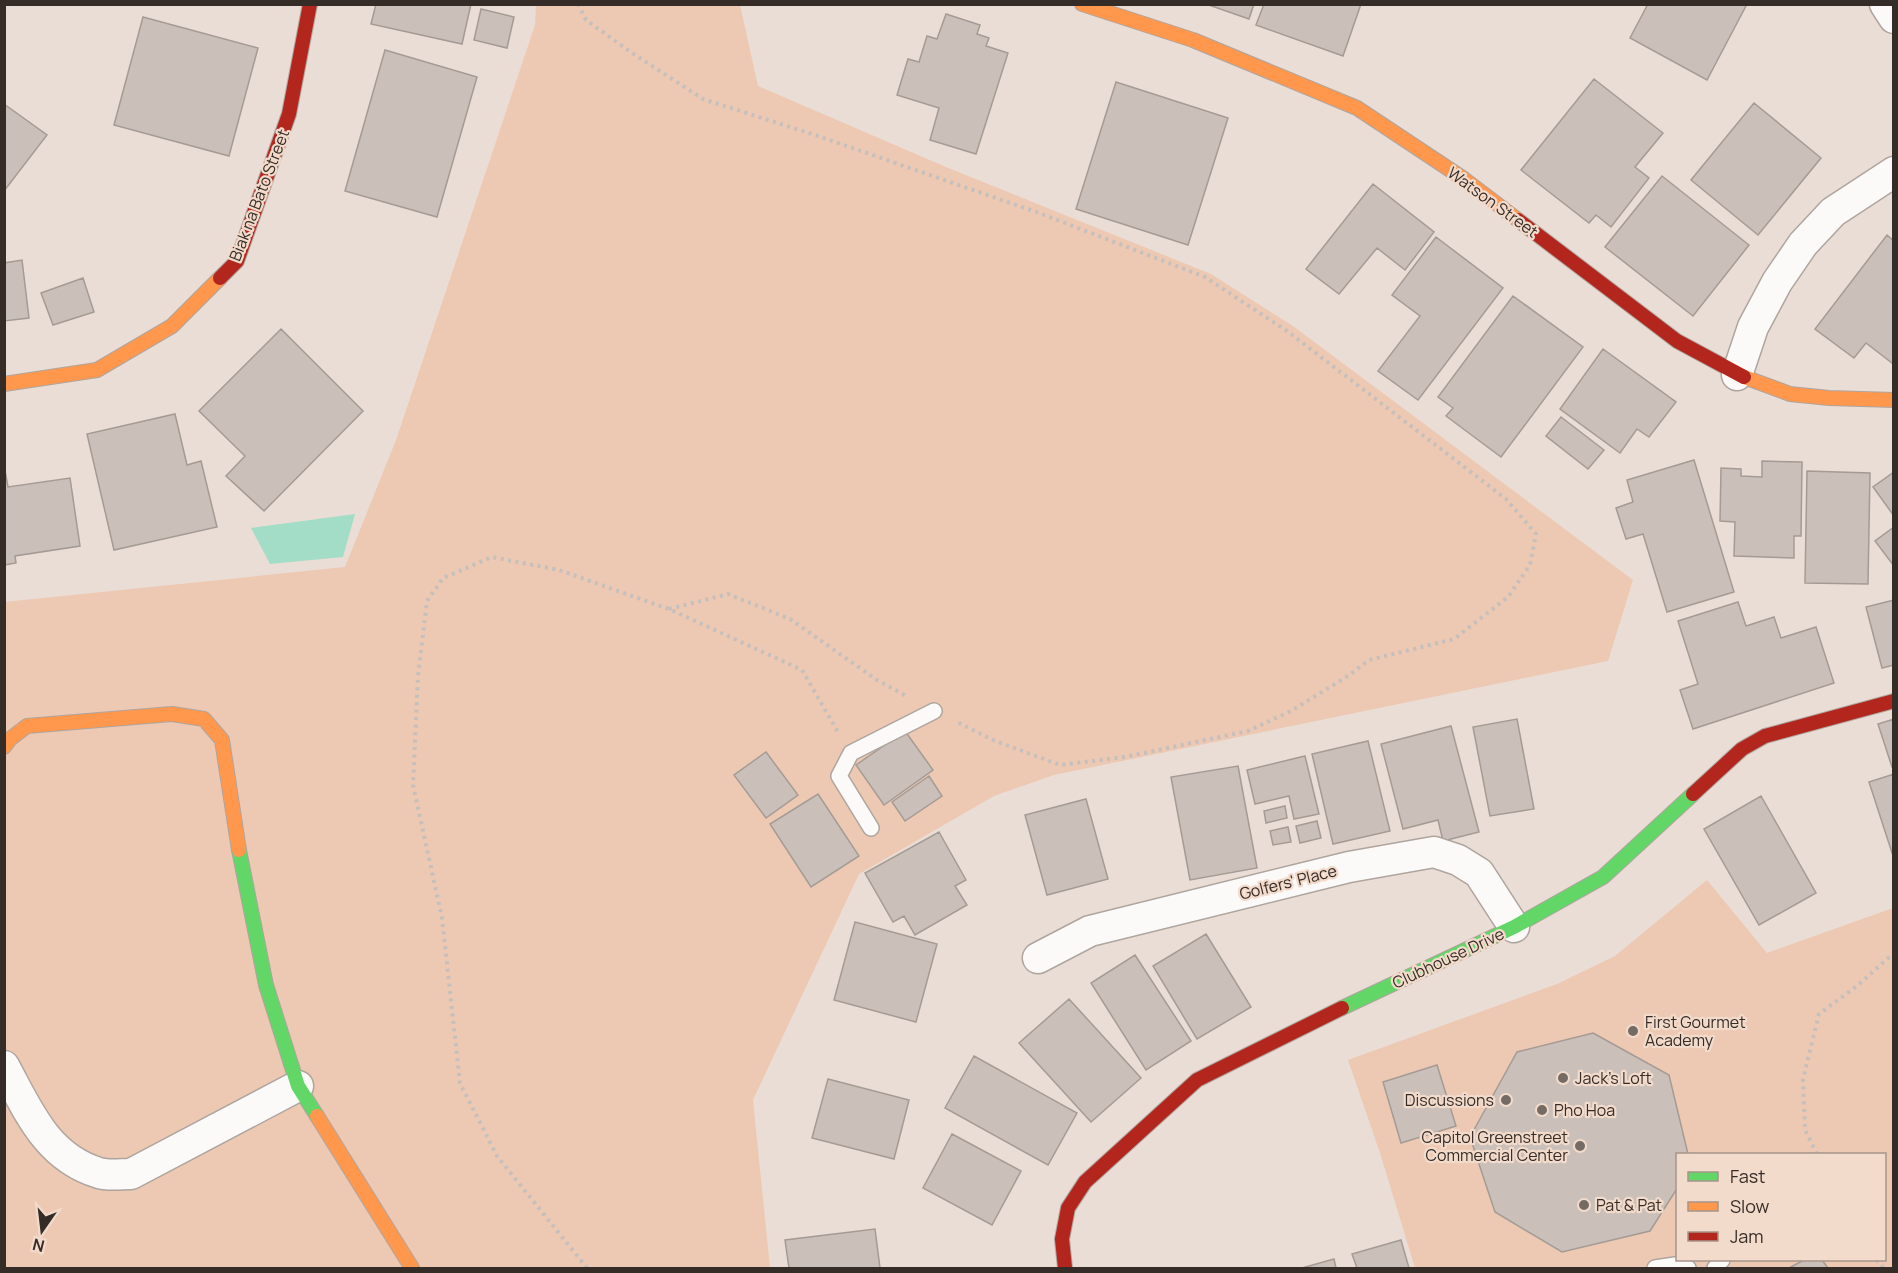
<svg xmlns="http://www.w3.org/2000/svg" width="1898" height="1273" viewBox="0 0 1898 1273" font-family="Manrope,sans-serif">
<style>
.green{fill:#edc9b3;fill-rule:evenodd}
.water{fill:#a3ddc8}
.building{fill:#cabfb9;stroke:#a59b95;stroke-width:1.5}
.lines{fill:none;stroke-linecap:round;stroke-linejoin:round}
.lane-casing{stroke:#afa59f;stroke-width:18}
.street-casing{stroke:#afa59f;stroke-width:33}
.fast-casing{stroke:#afa59f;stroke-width:16}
.slow-casing{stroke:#afa59f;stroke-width:16}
.jam-casing{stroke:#afa59f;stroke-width:16}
.path{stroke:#c5bfbd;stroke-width:4;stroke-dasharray:3 4.5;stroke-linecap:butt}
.lane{stroke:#fcfaf9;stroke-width:15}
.street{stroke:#fcfaf9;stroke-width:30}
.fast{stroke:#63d668;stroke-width:14}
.slow{stroke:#ff974d;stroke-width:14}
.jam{stroke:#b3261e;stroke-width:14}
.poi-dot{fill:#756a64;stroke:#f3dbcc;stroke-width:2}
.labels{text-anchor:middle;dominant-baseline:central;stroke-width:4.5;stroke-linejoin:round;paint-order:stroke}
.street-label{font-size:16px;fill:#362c27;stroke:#f3dbcc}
.poi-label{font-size:16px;fill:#362c27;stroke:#f3dbcc;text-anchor:start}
</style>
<rect width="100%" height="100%" fill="#eaddd5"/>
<path class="green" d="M536 4 740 5 758 86 946 167 1211 274 1293 326 1633 580 1608 661 1054 775 994 796 859 874 753 1100 770 1268H5L4 602 345 567 396 440 535 25Z
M1707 880 1767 953 1893 908V1268H1415L1380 1153 1348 1060 1557 984 1615 956ZM1678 1154H1884V1260H1678Z"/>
<path class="water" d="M355 514 343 557 270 564 251 528Z"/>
<path class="building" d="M376 4H471L462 44 371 24Z
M1206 4H1254L1249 19Z
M1264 4H1361L1343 56 1256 25Z
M1648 4H1747L1707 80 1630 38Z
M481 9 514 17 507 48 474 40Z
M946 14 980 25 977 34 989 38 986 46 1008 53 976 154 930 140 939 108 897 95 908 59 919 62 927 36 937 39Z
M143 17 258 48 229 156 114 125Z
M385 50 477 77 437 217 345 191Z
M1594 79 1663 133 1635 167 1649 178 1611 227 1596 215 1589 223 1521 170Z
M1116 82 1228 118 1188 245 1076 209Z
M1754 103 1821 158 1758 235 1691 180Z
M4 104 47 135 4 191Z
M1662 176 1749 245 1693 316 1605 247Z
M1373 184 1434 232 1405 270 1377 248 1339 294 1306 269Z
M1887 235 1894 241V361L1892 363 1866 343 1854 358 1815 329Z
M1436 237 1503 288 1418 400 1378 371 1420 316 1392 295Z
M22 260 29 318 4 321V263Z
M83 278 94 312 53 325 41 293Z
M1513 296 1583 347 1501 457 1446 416 1453 408 1438 397Z
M281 329 363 411 264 511 226 476 245 456 199 411Z
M1603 349 1676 402 1649 437 1637 429 1620 453 1560 409Z
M175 414 187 465 201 461 217 527 114 550 87 434Z
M1561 417 1604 450 1588 469 1546 436Z
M1694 460 1734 592 1667 612 1643 534 1626 539 1616 508 1633 502 1627 480Z
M1762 461 1802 462 1801 536H1794V558L1734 556 1735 522 1720 521 1721 468 1741 469V476L1762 477Z
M4 465 8 487 70 478 80 546 15 556 16 563 4 565Z
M1807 471 1870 473 1868 584 1805 583Z
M1894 472V516L1873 487Z
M1894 527V566L1875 541Z
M1894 600V665L1882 668 1866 607Z
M1738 602 1746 626 1774 617 1781 638 1816 627 1834 683 1693 729 1680 690 1698 684 1678 621Z
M1517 719 1534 809 1490 816 1473 727Z
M1894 719V766L1892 767 1878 724Z
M1451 726 1479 832 1443 841 1438 820 1403 829 1381 744Z
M905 731 933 770 884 805 856 765Z
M1368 741 1390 831 1333 844 1312 754Z
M766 752 798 795 766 818 734 775Z
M1305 756 1319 814 1294 819 1289 796 1255 804 1247 770Z
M1238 766 1257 868 1190 880 1171 777Z
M1894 774V859L1869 782Z
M929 776 942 796 905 821 892 802Z
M818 794 859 856 811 887 770 824Z
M1761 796 1816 893 1759 925 1704 829Z
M1086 799 1108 879 1047 895 1025 815Z
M1285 806 1287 818 1266 823 1264 811Z
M1317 821 1321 838 1300 843 1296 826Z
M1288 827 1291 842 1273 845 1270 831Z
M939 832 966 880 955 886 967 905 915 935 904 916 893 922 865 873Z
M855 922 937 944 916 1022 834 1000Z
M1206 934 1251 1007 1197 1039 1153 966Z
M1135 955 1191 1041 1146 1070 1091 983Z
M1069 999 1141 1078 1091 1122 1019 1043Z
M1593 1033 1669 1075 1688 1154H1678V1187L1650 1231 1562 1252 1495 1212 1470 1137 1517 1052Z
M974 1056 1077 1113 1048 1165 945 1108Z
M1437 1065 1456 1126 1401 1143 1383 1082Z
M828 1079 909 1100 894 1159 812 1138Z
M952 1134 1021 1171 992 1225 923 1188Z
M875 1229 880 1268H789L785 1240Z
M1401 1240 1409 1268H1357L1352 1254Z
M1334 1259 1336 1268H1302Z
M1804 1260H1822L1828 1268H1789Z"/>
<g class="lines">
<defs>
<path id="lane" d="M871 828 839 776 851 753 934 711
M1655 1268 1675 1265 1688 1268
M1715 1268 1722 1260"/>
<path id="street" d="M1885 4 1894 18
M1737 375 1753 327 1777 282 1803 244 1833 212 1894 172
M1038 958 1090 931 1349 867 1434 852 1458 860 1479 873 1514 927
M4 1066C28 1110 46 1157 99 1173 108 1176 121 1174 131 1174L298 1086"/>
<path id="fast" d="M239 850 266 985 298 1086 317 1116
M1342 1008 1514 927 1603 877 1693 794"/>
<path id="slow" d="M1082 4 1193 40 1357 108 1464 179 1518 220
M1744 377 1790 394 1829 398 1894 400
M4 384 97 370 172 326 220 278
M4 747 10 739 27 726 172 714 204 719 222 740 239 850
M317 1116 412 1268"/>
<path id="jam" d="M1518 220 1677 341 1744 377
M220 278 237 261 289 114 310 4
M1693 794 1742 749 1765 736 1894 701
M1065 1268 1062 1239 1068 1208 1085 1182 1197 1080 1342 1008"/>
</defs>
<use href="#lane" class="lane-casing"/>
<use href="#street" class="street-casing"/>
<use href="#fast" class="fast-casing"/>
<use href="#slow" class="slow-casing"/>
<use href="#jam" class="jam-casing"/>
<path class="path" d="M578 4 586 20 632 53 703 99 815 135 1039 213 1205 277 1287 331 1506 499 1536 534 1530 565 1508 597 1454 639 1369 660 1348 676 1291 711 1248 731 1125 757 1060 765 993 740 957 722
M669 609 728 594 790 619 877 680 908 697
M1817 1154 1805 1130 1803 1079 1819 1014 1857 986 1894 953
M1876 1260 1883 1268
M587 1268 497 1156 460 1083 442 918 413 785 418 676 427 601 443 578 492 557 559 570 669 609 802 670 838 732"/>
<use href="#lane" class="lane"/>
<use href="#street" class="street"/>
<use href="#fast" class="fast"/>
<use href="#slow" class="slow"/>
<use href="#jam" class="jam"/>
</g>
<g class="poi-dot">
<circle cx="1633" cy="1031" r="6"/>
<circle cx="1563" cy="1078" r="6"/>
<circle cx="1506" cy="1100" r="6"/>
<circle cx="1542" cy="1110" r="6"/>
<circle cx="1580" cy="1146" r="6"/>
<circle cx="1584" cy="1205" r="6"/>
</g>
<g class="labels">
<g class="street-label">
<text transform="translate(259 195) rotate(-69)">Biak na Bato Street</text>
<text transform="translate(1493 202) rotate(36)">Watson Street</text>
<text transform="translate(1288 882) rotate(-14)">Golfers' Place</text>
<text transform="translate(1448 958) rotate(-25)">Clubhouse Drive</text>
</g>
<g class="poi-label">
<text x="1645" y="1022">First Gourmet<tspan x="1645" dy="18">Academy</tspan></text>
<text x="1575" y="1078">Jack's Loft</text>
<text x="1494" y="1100" text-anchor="end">Discussions</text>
<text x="1554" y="1110">Pho Hoa</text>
<text x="1568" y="1137" text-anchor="end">Capitol Greenstreet<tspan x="1568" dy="18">Commercial Center</tspan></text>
<text x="1596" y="1205">Pat &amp; Pat</text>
</g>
</g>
<rect width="1898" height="1273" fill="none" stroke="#362c27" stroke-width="12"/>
<rect x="1676" y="1153" width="210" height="108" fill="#f3dbcc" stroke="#a7958a" stroke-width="1.5"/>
<rect x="1688" y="1172" width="30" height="9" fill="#63d668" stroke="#a7958a" stroke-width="1.5"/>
<text x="1730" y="1183" font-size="18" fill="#362c27">Fast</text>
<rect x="1688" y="1202" width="30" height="9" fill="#ff974d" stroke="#a7958a" stroke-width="1.5"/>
<text x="1730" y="1213" font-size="18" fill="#362c27">Slow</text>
<rect x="1688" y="1232" width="30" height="9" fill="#b3261e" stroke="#a7958a" stroke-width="1.5"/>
<text x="1730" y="1243" font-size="18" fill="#362c27">Jam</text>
<g transform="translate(42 1231) rotate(194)" stroke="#f3dbcc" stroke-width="4.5" paint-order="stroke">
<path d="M0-4.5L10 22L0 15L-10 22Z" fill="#362c27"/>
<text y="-9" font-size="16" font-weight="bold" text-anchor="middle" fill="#362c27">N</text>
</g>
</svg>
